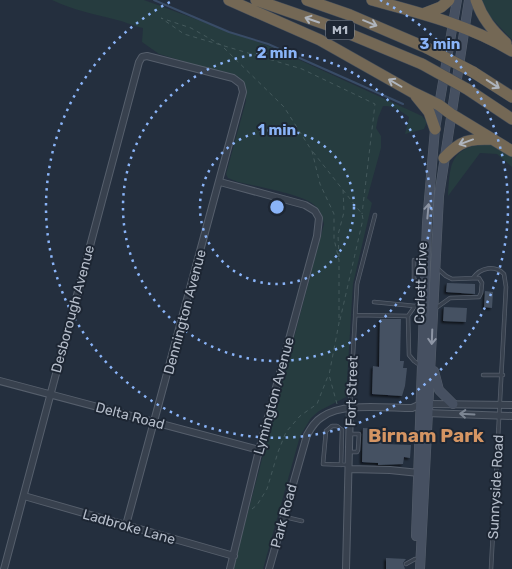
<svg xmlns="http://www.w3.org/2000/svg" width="512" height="569" viewBox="0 0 512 569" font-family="Rubik,sans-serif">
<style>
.green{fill:#263c3f}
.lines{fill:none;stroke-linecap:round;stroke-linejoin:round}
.stream{stroke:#394c67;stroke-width:2}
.building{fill:#455162;filter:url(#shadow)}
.service-casing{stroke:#565f6c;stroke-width:4.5}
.minor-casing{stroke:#565f6c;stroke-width:8}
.secondary-casing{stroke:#565f6c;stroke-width:10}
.motorway-casing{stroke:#434c59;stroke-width:12}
.path{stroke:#44595c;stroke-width:1;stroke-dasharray:4 4;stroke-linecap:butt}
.service{stroke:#38414e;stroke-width:3}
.minor{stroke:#38414e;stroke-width:6}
.secondary{stroke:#465061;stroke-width:9}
.motorway{stroke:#746855;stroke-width:11}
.motorway-bridge-casing{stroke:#434c59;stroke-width:12;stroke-linecap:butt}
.motorway-bridge{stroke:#746855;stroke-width:11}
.oneway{stroke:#aeb4bd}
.oneway2{stroke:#8e96a5}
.oneway3{stroke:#7c8592}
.ring{fill:none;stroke:#8ab4f8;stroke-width:2.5;stroke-dasharray:2.5 5}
.labels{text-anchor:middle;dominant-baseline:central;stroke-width:4;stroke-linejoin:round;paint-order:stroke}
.shield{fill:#1d2633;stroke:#878f9c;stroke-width:1}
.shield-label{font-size:12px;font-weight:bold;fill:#b4bcc9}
.street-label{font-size:14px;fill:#b4bcc9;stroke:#1d2633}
.district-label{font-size:19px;font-weight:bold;fill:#d59563;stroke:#1d2633}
.centre{fill:#8ab4f8;stroke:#1d2633;stroke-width:2.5}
.ring-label{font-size:15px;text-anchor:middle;font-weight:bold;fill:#8ab4f8;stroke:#1d2633;stroke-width:4;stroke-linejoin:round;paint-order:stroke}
</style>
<defs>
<filter id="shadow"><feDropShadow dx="-2" dy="2" stdDeviation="1" flood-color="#0009"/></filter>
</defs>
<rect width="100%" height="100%" fill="#242f3e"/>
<path class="green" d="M52 0H144L269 46 422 116 427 122 424 129 405 134 409 117C401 111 393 105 383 106L378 118 376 128 381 136V148L368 195 367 198 372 203 371 207 353 284 346 397 319 411 311 418 300 436 263 569H233L324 224C322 216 320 209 313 204 301 194 255 186 238 182L228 178 226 174 246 101 245 87 238 79 230 73 203 67 159 54 142 42 143 28C133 26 126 22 117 20 94 14 73 10 52 0Z
M481 0H512V40L481 7Z
M488 143 512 156V167L497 154 480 153 448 196C450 162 450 148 488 143Z"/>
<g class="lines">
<path class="stream" d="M154 0 229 32 268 44 403 104"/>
</g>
<path class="building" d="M447 283 475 284V294L446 292Z
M485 291 493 292 492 308 484 307Z
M444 307 467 308 466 322 443 321Z
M380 319H401L400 361H404L403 368H407L405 386 402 396 372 394 373 366 379 367Z
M363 428 385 429V444L411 445 410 458 404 457 403 464 378 465V463L362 462Z
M386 558 406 559 403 563 405 569H386Z"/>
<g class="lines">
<defs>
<path id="service" d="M414 260V280L424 281
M473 278C481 267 495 265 504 274L506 287 491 569
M374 302 415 306
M436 308 450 298 479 297 481 293 482 283 479 278 452 279 446 276 438 269
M355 315 408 316
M421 366 414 361 409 355 408 316 415 306 423 303
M483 375H503
M350 407 357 284 375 215
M350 452H357L358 450 359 434H350
M341 465 342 430 337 426H332L326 431 323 464 349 465
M285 517 302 521
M406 564 415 559"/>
<path id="minor" d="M220 182 305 205 315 211 319 218 317 236 259 450 230 569
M0 381 259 450
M426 413 512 416
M349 469 390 470 419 473
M24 496 234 556
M4 569 139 62 142 57 147 56 233 78 241 84 243 92 126 525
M269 569 307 435C311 428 315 421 322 417 342 402 387 408 412 408L421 404H428L512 405
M346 569 350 407"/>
<path id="secondary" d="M434 371 439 390 453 404
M416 536 427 223 435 129 457 0
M420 569 439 196 469 0"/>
<path id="motorway" d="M229 0 320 40 412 92 439 105 451 114 512 151
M256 0 328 25 422 64
M307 0 350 15 427 48
M372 0C420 13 469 25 512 51
M476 0C482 18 492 30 506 43
M423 14 441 7 449 0
M473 72 512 97
M467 89 512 119
M416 96 429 112 435 129
M444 158C461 140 469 139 493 139"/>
</defs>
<use href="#service" class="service-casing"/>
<use href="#minor" class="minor-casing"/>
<use href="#secondary" class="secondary-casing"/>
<use href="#motorway" class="motorway-casing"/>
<path class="path" d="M313 152 362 214 363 219 340 320
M339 257 338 235 344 212 343 189
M337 404 329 375 339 323V260L334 239V214L320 184 312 151 284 107 221 45 191 28 161 18 184 34 302 69 375 104 362 214
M252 509 257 505 267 489 278 452 286 432 300 416 317 404 328 376"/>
<use href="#service" class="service"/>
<use href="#minor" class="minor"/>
<use href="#secondary" class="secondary"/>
<use href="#motorway" class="motorway"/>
<defs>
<path id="motorway-bridge" d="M427 48 473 72
M422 64 467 89"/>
</defs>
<use href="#motorway-bridge" class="motorway-bridge-casing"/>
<use href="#motorway-bridge" class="motorway-bridge"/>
</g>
<defs><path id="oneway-shaft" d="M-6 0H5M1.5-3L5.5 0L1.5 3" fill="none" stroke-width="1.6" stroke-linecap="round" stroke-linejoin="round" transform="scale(1.25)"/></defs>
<g class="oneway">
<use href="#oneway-shaft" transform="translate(312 20) rotate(-161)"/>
<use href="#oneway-shaft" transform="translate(370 23) rotate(22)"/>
<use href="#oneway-shaft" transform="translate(395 83) rotate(-150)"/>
<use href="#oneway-shaft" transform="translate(493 84) rotate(33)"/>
<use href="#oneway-shaft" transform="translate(466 142) rotate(160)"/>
</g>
<g class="oneway2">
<use href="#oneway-shaft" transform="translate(428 211) rotate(-85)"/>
<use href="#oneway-shaft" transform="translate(432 337) rotate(92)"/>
</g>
<use class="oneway3" href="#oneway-shaft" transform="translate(467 414) rotate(-177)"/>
<g class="ring">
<circle cx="277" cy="207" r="77"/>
<circle cx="277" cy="207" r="154"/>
<path d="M380 0A231 231 0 1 1 174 0"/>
</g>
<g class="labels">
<rect class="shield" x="326" y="20.5" width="28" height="19" rx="4"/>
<g class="shield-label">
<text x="340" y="30">M1</text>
</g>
<g class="street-label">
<text transform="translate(421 283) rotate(-88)">Corlett Drive</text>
<text transform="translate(73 309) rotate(-75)">Desborough Avenue</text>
<text transform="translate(185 312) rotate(-75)">Dennington Avenue</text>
<text transform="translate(352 391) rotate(-88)">Fort Street</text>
<text transform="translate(274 396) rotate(-75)">Lymington Avenue</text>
<text transform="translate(130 416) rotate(15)">Delta Road</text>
<text transform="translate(496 487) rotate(-87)">Sunnyside Road</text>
<text transform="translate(284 516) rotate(-75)">Park Road</text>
<text transform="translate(129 527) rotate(16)">Ladbroke Lane</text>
</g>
<g class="district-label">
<text x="426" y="435">Birnam Park</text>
</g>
</g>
<circle cx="277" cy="207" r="8" class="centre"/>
<g class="ring-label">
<text x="440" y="49">3 min</text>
<text x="277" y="58">2 min</text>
<text x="277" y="135">1 min</text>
</g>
</svg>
